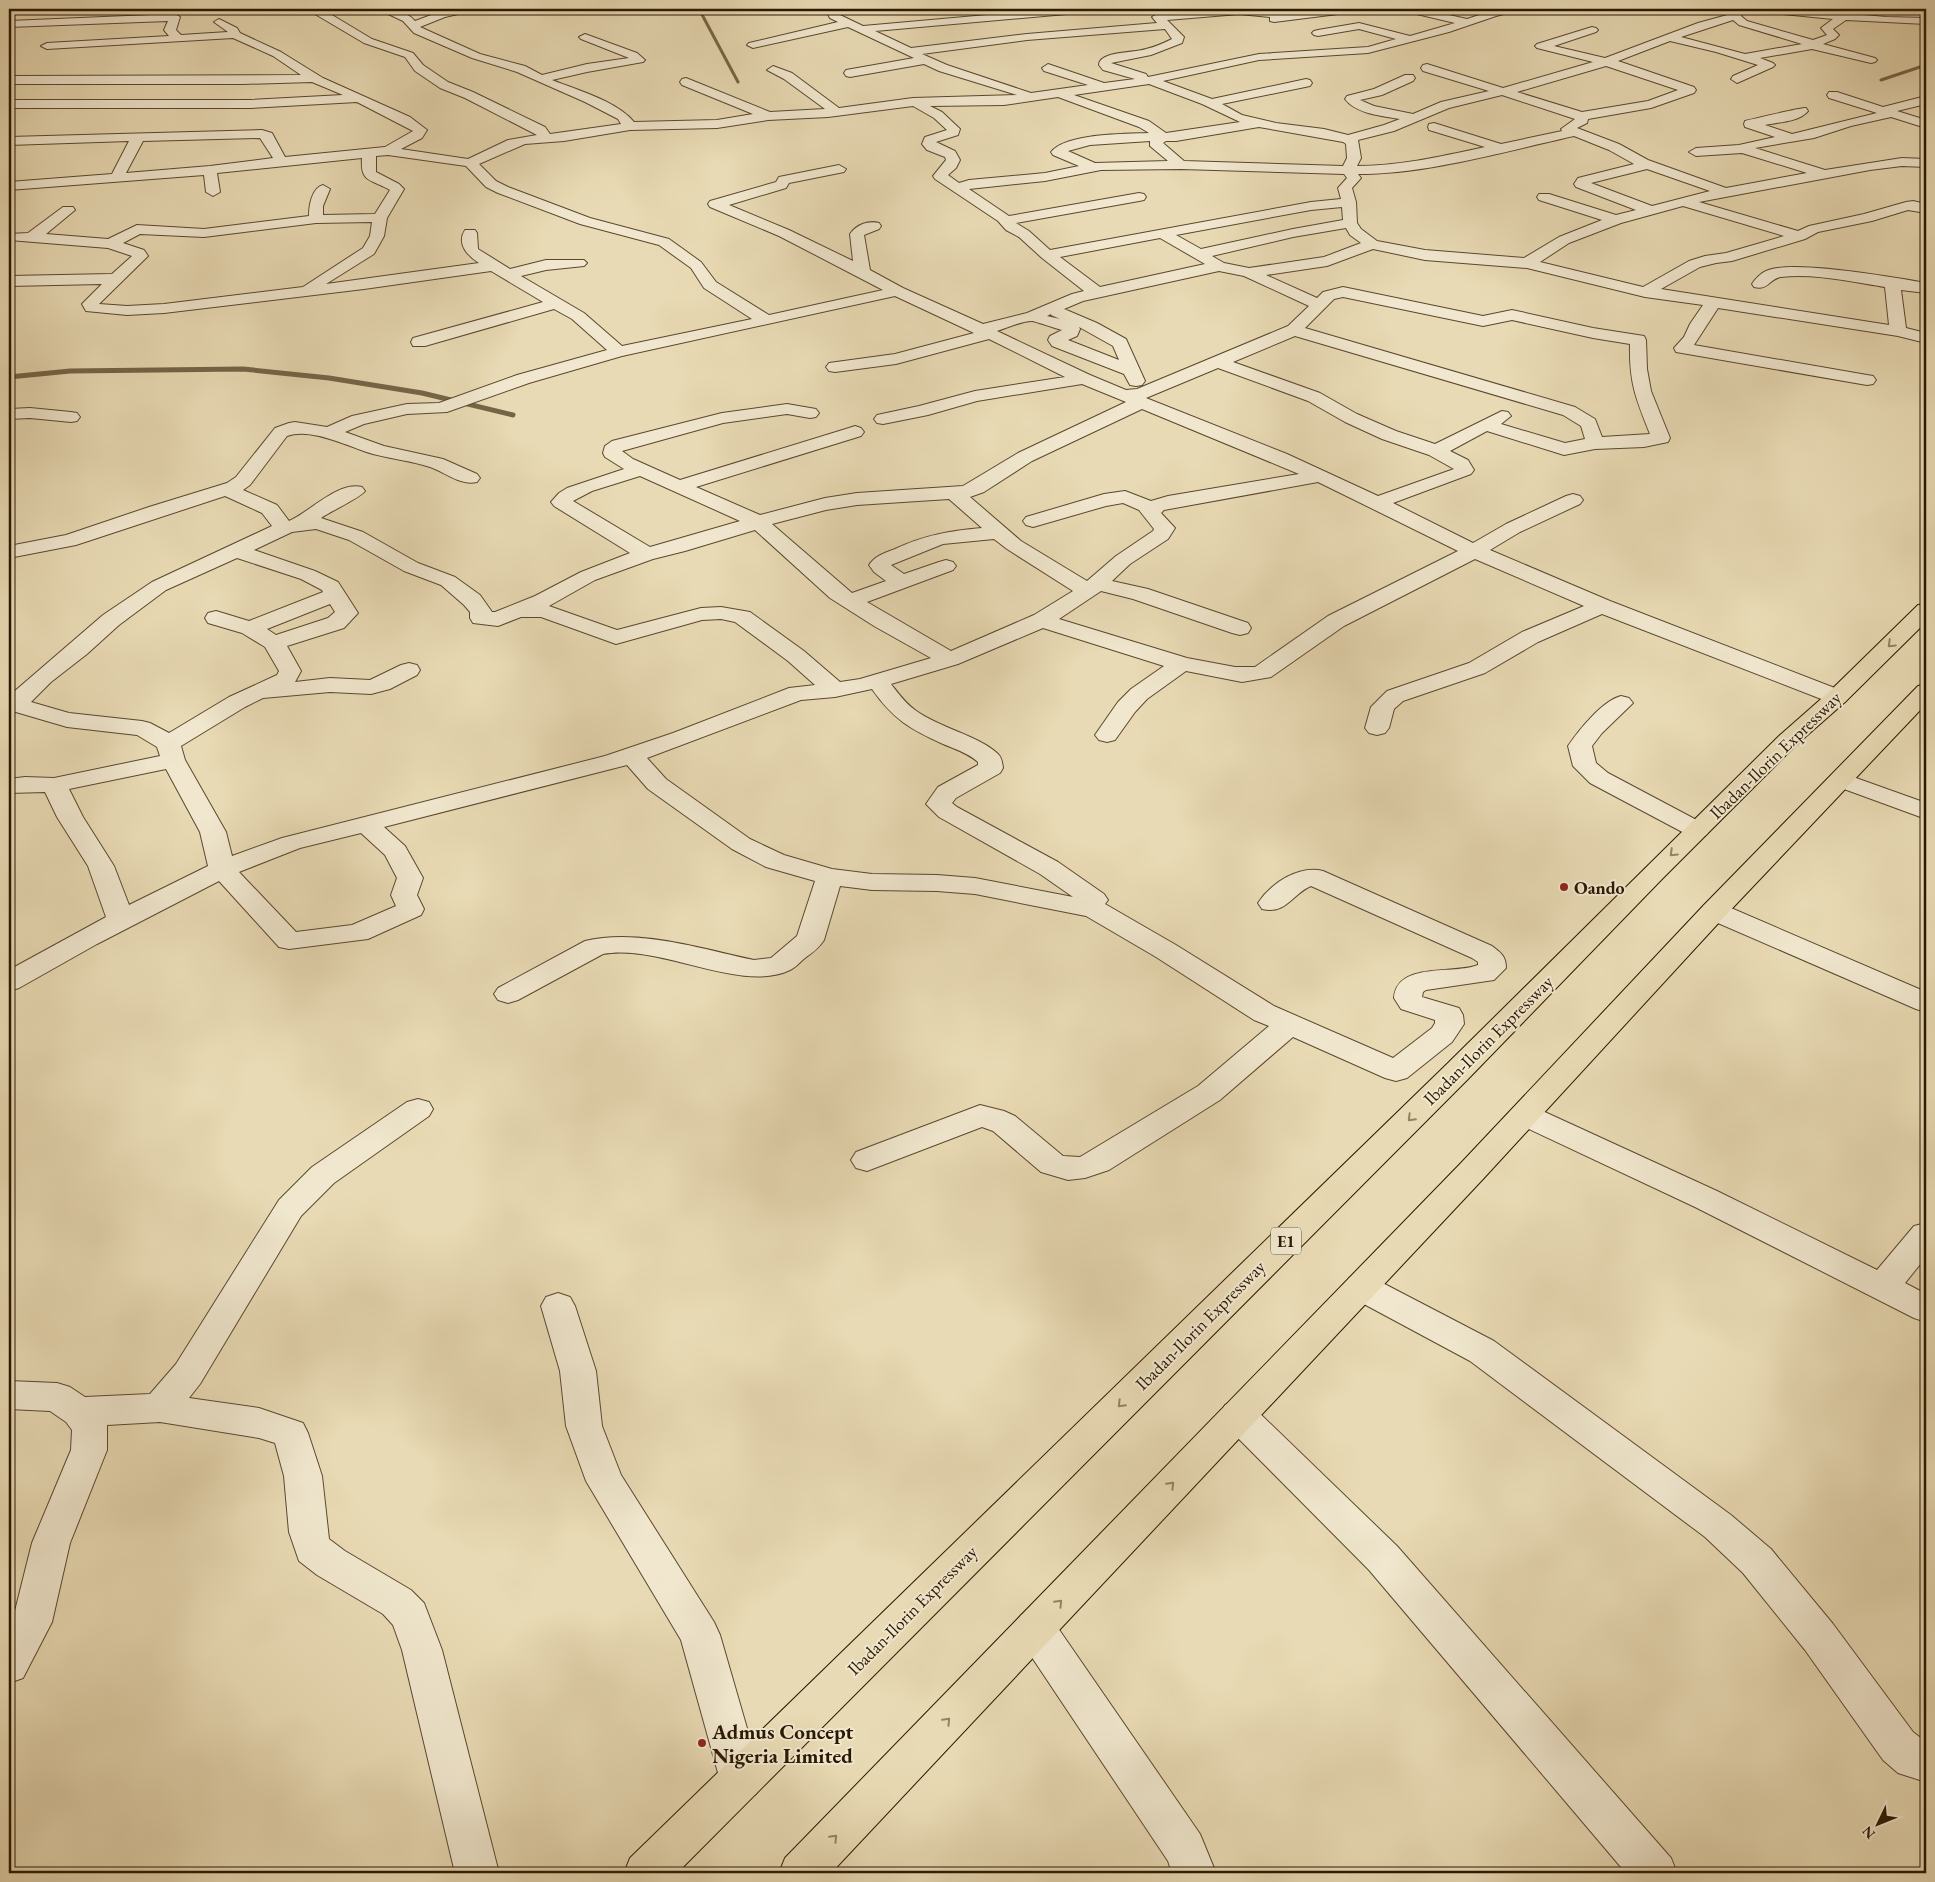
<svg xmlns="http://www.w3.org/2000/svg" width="1935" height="1882" viewBox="0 0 1935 1882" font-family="'EB Garamond',serif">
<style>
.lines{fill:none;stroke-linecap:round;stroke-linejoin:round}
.stream-far1{stroke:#756548;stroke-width:3}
.stream{stroke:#756548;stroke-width:5}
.minor-casing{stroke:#5a482e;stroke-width:2}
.highway-casing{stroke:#2a1801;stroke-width:2}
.minor{fill:#f0e7ce;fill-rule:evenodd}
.highway{fill:#e8dab4;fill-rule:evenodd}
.oneway{stroke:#928363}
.poi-dot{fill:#8f2418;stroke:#f0e7ce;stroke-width:2}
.labels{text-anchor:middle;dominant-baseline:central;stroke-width:4;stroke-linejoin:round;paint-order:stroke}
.shield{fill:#f0e7ce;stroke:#65563e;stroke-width:1}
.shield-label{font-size:16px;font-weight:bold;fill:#2a1801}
.street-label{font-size:18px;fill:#2a1801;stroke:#f0e7ce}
.poi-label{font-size:18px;font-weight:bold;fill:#2a1801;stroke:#f0e7ce;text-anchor:start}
.near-poi-label{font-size:21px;font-weight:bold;fill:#2a1801;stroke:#f0e7ce;text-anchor:start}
</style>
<rect width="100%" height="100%" fill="#e8dab4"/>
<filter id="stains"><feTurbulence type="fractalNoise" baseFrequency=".004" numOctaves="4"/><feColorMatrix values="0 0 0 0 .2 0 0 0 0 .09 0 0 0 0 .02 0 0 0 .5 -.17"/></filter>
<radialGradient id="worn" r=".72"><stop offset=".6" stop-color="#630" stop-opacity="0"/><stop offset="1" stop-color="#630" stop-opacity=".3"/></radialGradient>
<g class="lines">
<path class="stream-far1" d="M699 9 738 82
M1881 80 1926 65"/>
<path class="stream" d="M9 377 70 371 243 369 329 378 422 393 513 415"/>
<defs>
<path id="minor" d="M317 9H329L327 12 372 39 413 53 423 65 448 82 473 92 545 127 550 134 621 124 618 119 585 102 517 72 472 58 414 33 403 21 382 11 381 9C394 9 406 11 415 21L442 11 472 9 471 11 445 17 420 27 480 54 525 66 542 75 587 64 629 58 581 39 579 37 585 34 637 53 645 60 643 62 587 72 552 80C577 90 617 101 634 122L717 120 753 114 682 85 680 82 682 79 686 78 770 112 825 109 784 79 767 70 773 66 792 73 839 108 913 98 1017 95 939 71 924 64 850 77 846 76 844 73 846 70 914 58 848 27 753 48 747 45 749 43 838 22 830 18 825 9H835L838 14 863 26 1055 9H1094L1089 12 875 31 911 48 1027 34 1157 23 1152 17 1157 14 1225 9H1250L1294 13 1330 9H1359L1354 12 1274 22 1270 21V17L1239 14 1167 20 1184 37 1182 43 1151 55 1111 63 1146 74 1148 77 1259 54 1368 47 1396 39 1359 29 1318 36 1314 35 1312 33 1314 31 1318 30 1359 23 1410 36 1455 23 1404 11 1403 9H1422L1467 19 1498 9H1516L1515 11 1496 16 1449 32 1368 53 1259 60 1163 81 1212 99 1306 79 1310 80 1312 83 1310 86 1222 104 1242 115 1276 123 1324 129 1348 135 1384 125 1400 119C1383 116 1356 114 1345 99L1347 96 1374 89 1405 75H1413L1415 78 1413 81 1382 95 1360 100 1374 106 1413 114 1441 102 1489 91 1423 71 1421 68 1423 65 1427 64 1503 88 1593 62 1537 48 1535 46 1537 44 1592 27 1596 28 1598 30 1596 32 1554 46 1605 58 1698 23 1731 14 1735 9H1746L1741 16 1747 21 1813 40 1827 35 1821 28 1833 19 1763 12 1758 9H1796L1886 17 1926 18V24L1846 20 1833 29 1839 35 1835 39 1823 44 1875 58 1877 60 1875 62 1871 63 1812 49 1760 58 1773 63 1775 65 1773 67 1737 83 1731 79 1733 76 1758 65 1716 52 1670 41 1618 61 1694 87 1696 90 1694 93 1651 108 1588 119 1587 123 1577 128 1619 144 1648 160 1726 188 1807 173 1742 153 1696 156 1689 152 1696 148 1739 145 1775 137 1745 127 1744 124 1745 121C1754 119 1803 107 1806 108L1808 111C1799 122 1779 122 1765 125L1792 134 1877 113 1829 98 1827 95 1829 92H1837L1883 107 1926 96V104L1897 111 1926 120V128L1891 117 1851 126 1814 138 1755 148 1825 170 1902 158 1926 159V167L1902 166 1870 170 1699 202 1798 231 1809 226 1864 214 1906 202 1913 201 1926 204V213L1908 210 1872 221 1818 232 1805 239 1732 261 1716 263 1700 267 1661 289 1889 325 1885 287C1852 282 1815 273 1781 277 1770 278 1768 291 1754 287L1752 284C1755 279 1761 273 1766 271 1791 259 1896 278 1926 283V293L1901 290 1906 328 1926 333V343L1898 336 1718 308 1694 345 1867 375 1873 376 1876 380 1873 384 1867 385 1676 352 1674 348 1684 337 1690 324 1703 305 1645 297 1527 268 1425 260 1373 249 1327 266 1266 275 1317 298 1323 292 1343 287 1483 316 1512 310 1593 328 1644 336 1646 340 1647 369 1651 391 1670 438 1668 442 1644 447 1595 449 1564 455 1487 431 1450 451 1468 460 1474 470 1471 474 1393 503 1473 543 1506 524 1566 496 1573 494 1580 496 1583 500 1580 504 1520 532 1490 550 1610 601 1845 692 1849 697 1845 702 1837 704 1829 702 1602 614 1538 642 1485 673 1403 701 1394 709 1389 728 1385 733 1377 735 1369 733 1365 728 1371 707 1387 691 1469 663 1522 632 1584 606 1475 559 1344 626 1271 677 1242 682 1186 671 1147 699 1135 712 1115 740 1107 742 1099 740 1095 735 1118 702 1131 689 1164 666 1043 628 958 664 891 684C898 693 905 703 915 710 937 727 980 736 998 754 1002 758 1002 762 1003 768L1000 773 956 798 952 803 957 807 1058 862 1104 894 1108 900 1105 904 1176 945 1274 1006 1393 1058 1432 1028 1435 1023V1020L1401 1009 1394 998C1397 961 1454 975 1478 965V962L1472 958 1311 886C1292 894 1286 915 1262 909L1258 903C1271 883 1299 865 1323 871L1492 946C1501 953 1506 956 1506 968L1494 980 1426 990 1423 992 1422 997 1459 1008 1463 1015 1464 1024 1452 1042 1407 1078 1396 1081 1385 1078 1293 1037 1220 1100 1109 1170 1085 1178 1068 1180 1041 1172 993 1131 982 1127 867 1171 856 1168 851 1160 856 1152 980 1105 1004 1111 1015 1116 1063 1156 1080 1157 1198 1086 1269 1026 1254 1020 1156 957 1086 916 975 894 937 891 872 890 840 886 824 940C819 948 812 953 805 958 800 962 795 968 790 970 741 994 659 943 603 954L518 1000 508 1003 498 1000 494 994 498 988 585 941C637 928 702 949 754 960L771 958 797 936 815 881 766 867 732 849 648 789 627 765 384 827 405 846 423 878 417 895 424 909 421 915 368 939 289 949 279 947 219 881 97 944 19 988 9 991V970L106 917 88 866 57 817 45 792 9 793V779L25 777 54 778 160 756 157 747 137 735 67 727 9 710V696L103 615 152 582 272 526 262 513 225 496 76 545 9 558V546L66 535 149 507 227 483 236 477 275 428 289 423 295 422 327 427 352 416 384 409 407 404 439 403 517 375 607 350 572 319 554 309 425 346H413L411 342 413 338 543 302 491 271 364 289 164 313 127 315 86 311 82 304 102 284 9 286V276L112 274 132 256 108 248 9 240V234L28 233 63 207H73L75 210 46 234 108 239 137 225 204 229 309 216C309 205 312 188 323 185L330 189 323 206V215L375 214 390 190C371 179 360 183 362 158L217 173 220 192 213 196 206 192 204 175 9 190V182L112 174 129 141 9 145V137L262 130 272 133 285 157 385 147 413 131 357 102 250 108H9V100H250L343 95 312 82 243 84H9V76L301 75 273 56 233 38 47 49 41 46 47 43 169 36 164 30 168 21 9 27V21L175 14 180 17 176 30 181 35 228 32 214 22 219 19 237 28 240 33 281 52 323 78 410 117 427 130 422 138 401 149 468 159 508 140 537 135 465 98 440 88 415 71 405 57 364 43 315 14 314 12ZM1733 20 1739 25 1802 44 1745 54 1681 37ZM1165 29 1172 39C1164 43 1155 47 1146 49 1135 53 1099 51 1099 65L1103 70 1135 79 1104 83 1048 64 1042 68 1044 71 1088 85 1031 93 947 65 922 54 1027 40ZM1606 66 1678 90 1648 101 1582 112 1517 92ZM1149 84 1202 104 1240 122 1166 133 1149 121 1074 95ZM1502 95 1575 119 1561 129 1562 131 1501 144 1434 123 1429 124 1428 127 1429 130 1485 147C1443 156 1400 166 1357 166L1361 158 1358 140 1394 131 1449 108ZM1058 97 1139 127 1149 133C1126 134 1066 133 1051 152L1053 155 1079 166 1045 173 969 180 959 183 948 175 956 168 960 160 955 151 936 142 958 135 960 129 942 112 930 106 1004 105ZM913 106 934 118 947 130 925 137 922 144 927 150 945 157 946 160 933 176 935 179 998 221 1006 230 1019 237 1042 258 1084 291 1072 294 1027 313 983 324 903 288 870 270 864 235 879 229 881 226 879 223C868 220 856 225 850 234L853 261 789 230 729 205 786 188 789 183 844 172 846 169 839 165 779 177 776 182 710 201 708 204 710 207 779 236 883 290 769 315 716 282 701 262 669 239 590 218 508 187 496 181 479 164 525 144 564 141 630 130 717 128 768 120 828 117ZM1259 127 1343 142 1346 144 1347 158 1343 166 1184 161 1163 143 1166 141H1176ZM1574 136 1609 150 1634 164 1578 178 1574 184 1576 187 1636 210 1616 215 1549 194H1539L1537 197 1539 200 1602 220 1559 237 1524 258 1425 250 1377 241 1361 229 1357 223 1356 202 1352 188 1361 178 1358 174C1428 174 1506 151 1574 136ZM260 138 273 158 210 166 126 173 143 141ZM1150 141V146L1168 161 1095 163 1068 151 1090 145ZM388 155 466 166 486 187 498 193 580 224 659 245 691 268 704 288 752 319 622 346 584 313 521 276 546 270 584 266 587 263 584 260H546L510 269 478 249 477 233 475 230H465C456 244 468 256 479 263L326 284 374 254 384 236 387 218 404 189 399 184 376 172V156ZM1181 169 1344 174 1347 178 1338 188 1341 199 1311 202 1050 250 1029 231 1016 223 1139 201 1144 200 1146 197 1144 194 1139 193 1009 216 969 189 1045 181 1101 170ZM1647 169 1710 191 1652 206 1591 183ZM1683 206 1784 236 1726 253 1705 256 1689 261 1643 287 1540 262 1569 243 1621 223ZM1342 207 1343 220 1293 229 1201 249 1176 235 1311 210ZM372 222 370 236 363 248 303 287 164 304 127 306 99 304 148 256 144 250 123 243 140 234 204 237 316 223ZM1346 228 1350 235 1361 243 1324 257 1249 268 1224 263 1212 256 1293 237ZM1160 238 1205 264 1100 287 1060 257ZM1219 271 1244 276 1309 306 1288 326 1137 389 1126 390 1090 375 997 331C1007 328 1021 321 1032 321 1034 321 1058 329 1062 330L1050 336 1048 340 1052 346 1124 374 1130 385 1136 386 1142 385 1145 381 1126 339 1097 323 1064 309 1083 301ZM895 296 974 333 895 354 829 363 826 367 829 371 835 372 896 364 989 339 1065 377 975 391 919 406 877 415 874 419 877 423 883 424 928 415 977 401 1082 384 1126 402 1018 453 963 486 857 493 825 498 760 515 696 487 861 436 864 432 861 428 855 426 849 428 680 480 633 459 622 451 723 423 787 414 810 418 816 417 819 413 816 409 787 404 722 413 612 441 605 446 603 453 605 457 624 469 567 488 559 493 551 502 554 506 630 553 581 572 535 596 495 612H492L480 595 455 577 418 563 363 532 321 518C331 511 360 498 365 491L362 487C338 481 310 512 289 521L277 505 243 490 250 485 287 436C312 427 349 447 373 454 392 459 412 461 430 467 445 472 460 486 477 482L480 478 477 474 443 459 384 446 345 432 364 424 407 414 447 412 529 383 622 356ZM1343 297 1483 326 1512 320 1593 338 1630 344C1629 383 1636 399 1650 434L1602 437 1595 419 1575 407 1305 328 1334 299ZM1051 314V315L1060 319 1047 316ZM1079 327 1113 346 1119 360 1068 340 1077 336 1080 329ZM1295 336 1563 415 1581 426 1585 439 1565 443 1501 424 1511 416 1508 412 1502 411 1435 444 1396 431 1357 414 1320 393 1233 362ZM1218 368 1308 401 1345 422 1382 439 1429 455 1454 469 1378 496 1287 454 1146 398ZM1142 409 1299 474 1168 496 1151 501 1125 491 1104 494 1026 517 1023 521 1026 525 1033 527 1106 506 1123 503 1139 510 1154 529 1153 531 1116 556 1087 581 1021 541 970 497 984 492 1032 461ZM640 476 740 521 650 547 573 501 592 491ZM1318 482 1458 551 1328 616 1255 667H1235L1187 658 1059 619 1101 591 1133 599 1232 633 1240 635 1248 633 1251 628 1248 623 1148 589 1112 581 1130 564 1168 539 1175 528 1161 513 1164 510ZM949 499 982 528C949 531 925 535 895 549 884 553 875 556 869 565L874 572 886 581 852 593 772 524 826 510 857 505ZM316 529 349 540 404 571 441 585 464 605 470 612V618L473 623 498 626 521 617H541L616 644 702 620 721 619 735 622 788 661 815 685 789 688 673 733 605 756 282 838 232 856 226 832 185 760 181 746 245 707 263 698 330 692 371 694 390 689 417 675 420 670 417 665 409 663 401 665 370 680 330 678 295 682 301 671 287 646 344 628 358 613 338 582 315 571 254 550 292 532ZM755 530 830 598 874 626 931 658 860 679 840 682 804 651 750 612 721 607 701 608 617 630 549 606 595 580 653 559 685 551ZM994 539 1007 549 1073 591 1034 615 951 651 867 602 953 570 956 566 953 562 946 560 939 562 904 574 891 565 943 544ZM237 558 301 579 322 590 323 592 249 621 216 611 208 613 205 618 208 623 242 633 265 647 279 671 277 675 229 697 169 733 150 723 142 721 69 713 31 702 51 682 87 654 119 625 166 590ZM330 604 335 612 328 618 276 635 267 629ZM872 689C893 719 910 729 943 744 955 749 968 753 978 762V765L938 787 926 804 939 817 1040 874 1073 897 975 878 937 875 872 874 832 869 784 855 750 839 666 779 647 758 801 700 835 697ZM166 769 200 832 208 866 129 905 114 866 83 817 69 789ZM361 833 385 855 397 878 391 895 396 906 352 925 296 932 239 872 300 848Z
M30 408 71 412 77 413 80 417 77 421 71 422 30 418 9 419V409Z
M1621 696 1629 698 1633 703 1602 733 1592 746 1596 763 1608 773 1706 825 1710 830 1706 835 1697 838 1688 835 1590 783 1573 766 1568 746C1579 730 1602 701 1621 696Z
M1842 773 1926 803V819L1833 785 1830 780 1833 775Z
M1714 903 1724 905 1926 992V1012L1916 1009 1704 917 1701 911 1704 905Z
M418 1099 429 1102 433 1109 429 1116 334 1183 301 1216 200 1384 189 1398 259 1408 303 1423 308 1433 322 1476 329 1539 345 1551 411 1590 424 1603 442 1650 499 1873H455L402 1650 393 1625 383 1614 317 1575 299 1561 289 1532 284 1476 275 1443 259 1438 160 1422 107 1425V1450L70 1543 52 1622 23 1678 9 1683V1626L13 1619 32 1543 71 1450 72 1430 66 1422 50 1411 9 1409V1381L57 1383 70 1387 85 1397 150 1394 176 1364 279 1200 312 1167 407 1102Z
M1525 1104 1536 1108 1717 1191 1877 1270 1914 1226 1926 1223V1257L1905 1283 1926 1294V1322L1914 1318 1695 1207 1514 1122 1510 1115 1514 1108Z
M1361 1274 1373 1278 1494 1341 1731 1515 1771 1549 1833 1624 1913 1732 1926 1742V1782L1898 1773 1883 1760 1805 1650 1743 1573 1705 1537 1470 1361 1349 1296 1344 1287 1349 1278Z
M558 1293 570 1297 575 1306 596 1371 602 1426 621 1475 714 1622 720 1635 762 1780 756 1794 741 1800 726 1794 720 1780 681 1640 586 1481 566 1426 560 1371 541 1306 546 1297Z
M1238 1400 1251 1405 1397 1546 1671 1858 1677 1873H1626L1369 1570 1225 1425 1220 1415 1225 1405Z
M1035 1610 1049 1615 1200 1834 1216 1873H1172L1168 1861 1021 1641 1015 1628 1021 1615Z"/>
<path id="highway" d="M1926 604V622L1845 702 1795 746 1662 879 1469 1078 677 1873H624L630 1858 1447 1064 1779 736 1829 692 1918 605Z
M1926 684V704L1724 917 1483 1179 831 1873H779L785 1858 1461 1163 1704 905 1918 686Z"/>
</defs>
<use href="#minor" class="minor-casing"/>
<use href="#highway" class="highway-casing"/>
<use href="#minor" class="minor"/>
<use href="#highway" class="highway"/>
</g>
<defs><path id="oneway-chevron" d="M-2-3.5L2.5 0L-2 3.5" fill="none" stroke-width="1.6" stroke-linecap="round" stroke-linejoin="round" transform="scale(1.25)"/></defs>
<g class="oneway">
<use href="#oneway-chevron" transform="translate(1891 644) rotate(136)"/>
<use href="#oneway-chevron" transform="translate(1673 853) rotate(136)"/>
<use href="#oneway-chevron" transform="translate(1411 1118) rotate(135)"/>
<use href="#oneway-chevron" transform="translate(1121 1404) rotate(135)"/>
<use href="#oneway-chevron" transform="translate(1171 1485) rotate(-46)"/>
<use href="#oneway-chevron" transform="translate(1059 1603) rotate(-46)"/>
<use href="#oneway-chevron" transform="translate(947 1721) rotate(-46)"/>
<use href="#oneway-chevron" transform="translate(834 1838) rotate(-46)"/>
</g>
<g class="poi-dot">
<circle cx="1564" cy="887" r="5"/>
<circle cx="702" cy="1743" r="5"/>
</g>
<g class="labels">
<rect class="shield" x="1271" y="1227.5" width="30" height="27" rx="4"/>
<g class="shield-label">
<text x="1286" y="1241">E1</text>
</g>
<g class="street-label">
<text transform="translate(1775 755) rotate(-44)">Ibadan-Ilorin Expressway</text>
<text transform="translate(1488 1040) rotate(-45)">Ibadan-Ilorin Expressway</text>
<text transform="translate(1200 1325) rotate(-45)">Ibadan-Ilorin Expressway</text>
<text transform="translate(912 1610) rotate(-45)">Ibadan-Ilorin Expressway</text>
</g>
<g class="poi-label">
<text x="1574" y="887">Oando</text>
</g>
<g class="near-poi-label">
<text x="712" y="1731">Admus Concept<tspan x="712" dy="24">Nigeria Limited</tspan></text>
</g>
</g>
<rect width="1935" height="1882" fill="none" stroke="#e8dab4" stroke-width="30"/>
<rect x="10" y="10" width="1915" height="1862" fill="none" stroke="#2a1801" stroke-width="2.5"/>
<rect x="15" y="15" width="1905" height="1852" fill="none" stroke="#2a1801"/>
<g transform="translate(1878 1824) rotate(227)" stroke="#f0e7ce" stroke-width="4" paint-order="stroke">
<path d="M0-4L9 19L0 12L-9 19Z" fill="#2a1801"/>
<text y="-8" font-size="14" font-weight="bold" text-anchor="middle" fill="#2a1801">N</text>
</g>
<rect width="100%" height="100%" filter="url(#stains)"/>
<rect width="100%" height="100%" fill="url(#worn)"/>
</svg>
